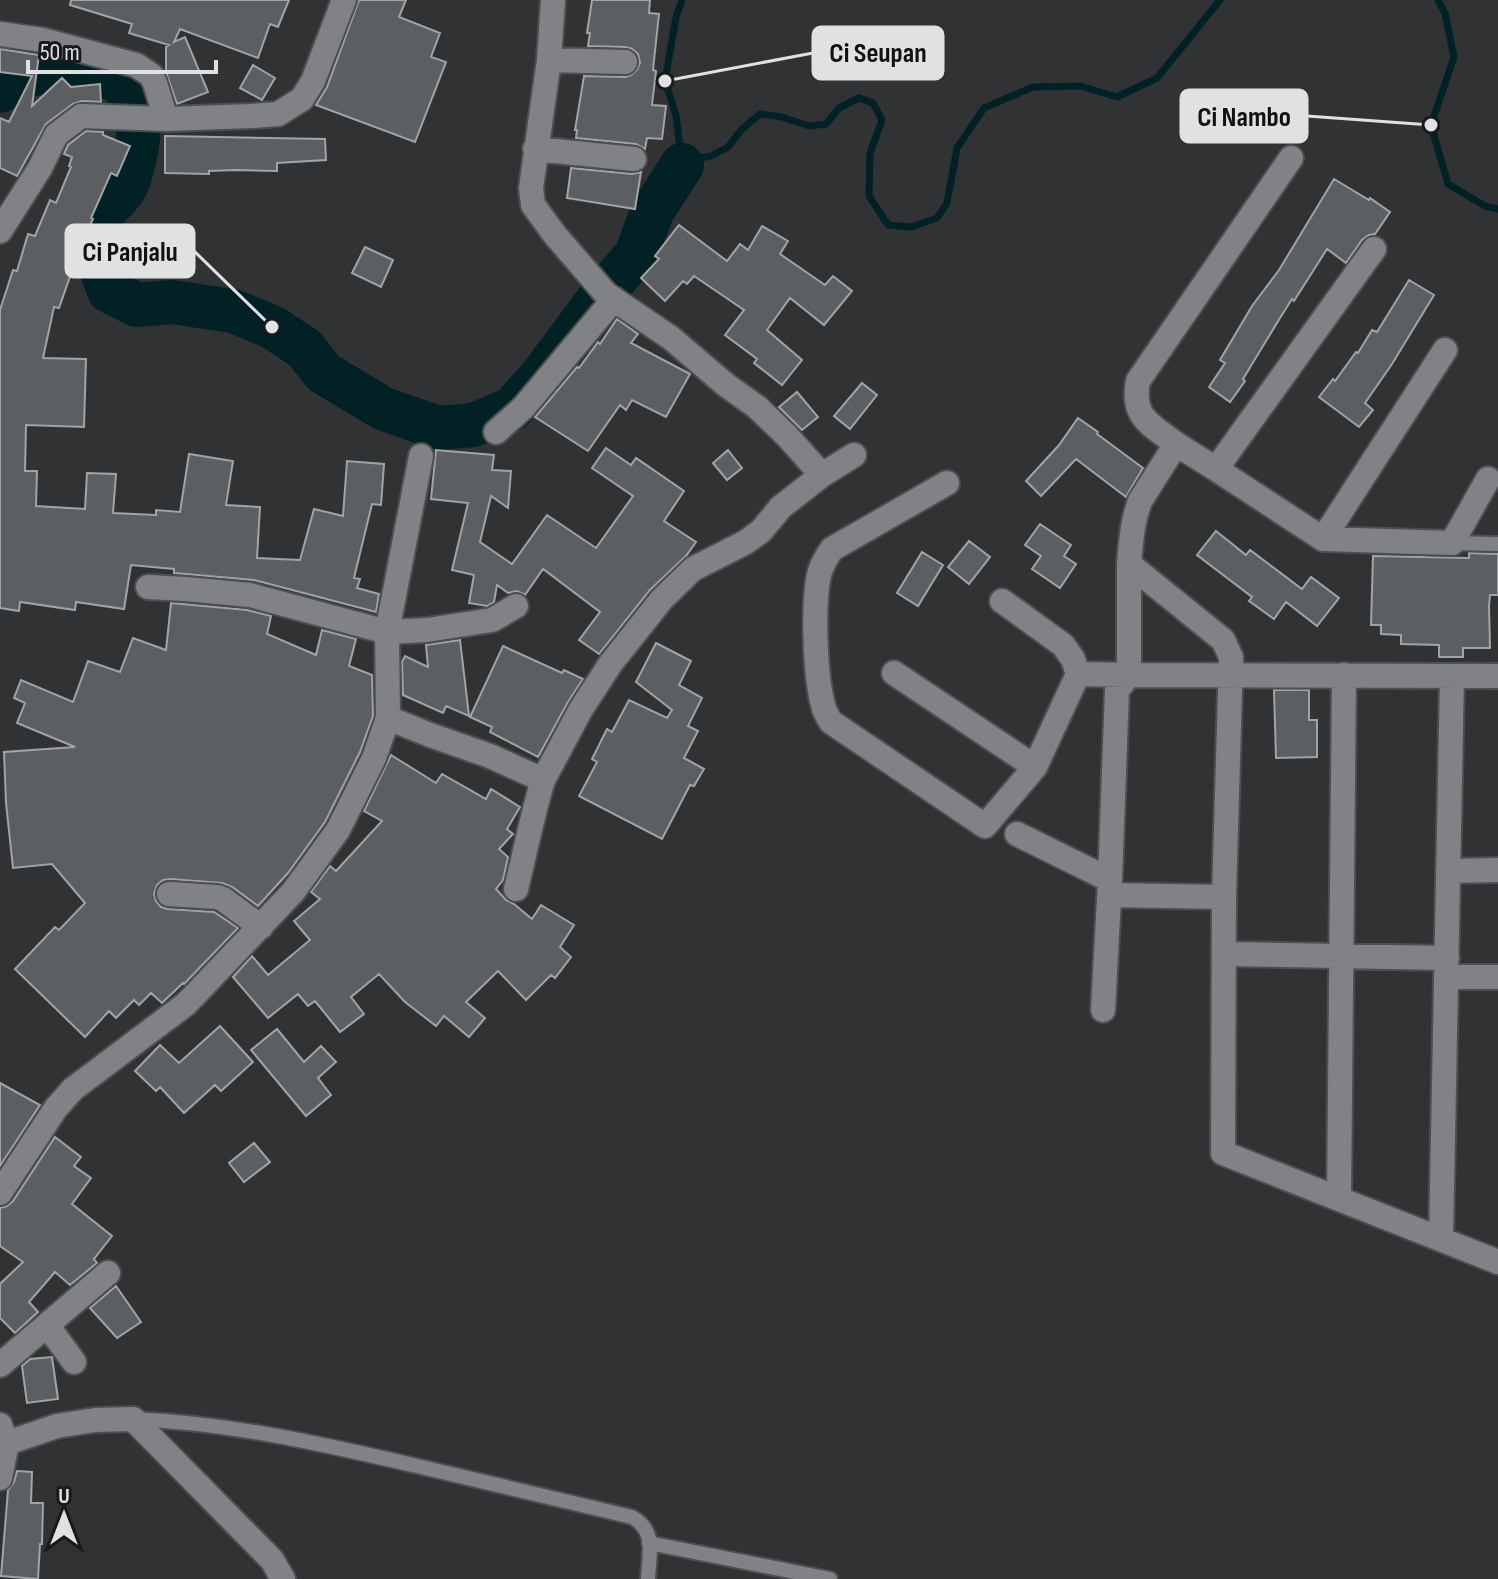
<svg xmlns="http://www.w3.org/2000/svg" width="1498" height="1579" viewBox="0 0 1498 1579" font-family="'Sofia Sans Condensed',sans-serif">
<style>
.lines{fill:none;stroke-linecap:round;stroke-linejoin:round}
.stream{stroke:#012124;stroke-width:7}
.river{stroke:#012124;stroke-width:44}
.building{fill:#5c5f62;stroke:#a1a4a7;stroke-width:2}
.service-casing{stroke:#4c4e50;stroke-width:18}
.minor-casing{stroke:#4c4e50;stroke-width:28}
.service{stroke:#808285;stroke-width:14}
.minor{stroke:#808285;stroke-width:24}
.leader{fill:none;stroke:#e0e1e3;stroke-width:3}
.callout-dot{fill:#e0e1e3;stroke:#191a1b;stroke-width:3}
.callout{fill:#e0e1e3;stroke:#e0e1e3;stroke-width:3}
.callout-label{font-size:28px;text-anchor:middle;font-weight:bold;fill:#111}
</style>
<rect width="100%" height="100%" fill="#303234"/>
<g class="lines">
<path class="stream" d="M682 0 676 17 665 81 676 115 682 165 694 159 711 156 728 147 742 129 760 114 782 117 809 126 826 124 839 108 859 98 873 103 882 120 870 153 869 196 888 225 911 227 937 218 947 203 957 148 984 108 1033 87 1080 86 1117 97 1157 78 1220 0
M1438 0 1445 13 1454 57 1431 125 1448 184 1485 206 1498 209"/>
<path class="river" d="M0 91C18 74 38 72 62 71 80 70 105 73 121 84 129 90 137 118 138 128 140 140 131 178 125 188 117 202 101 209 95 226 90 243 103 274 109 291L137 305 172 302 233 311 272 327 304 348 324 373 384 409 439 428 473 425 512 409 543 374 604 292 636 255 652 212 682 165"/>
</g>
<path class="building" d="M71 0H289L278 27 270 24 258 58 180 29 174 42 185 37 208 92 177 104 166 72V47L169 45 129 33 132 24 70 5Z
M359 0H406L399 17 440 33 431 57 446 62 415 142 316 105 327 87Z
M592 0H650L649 13 659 14 653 70 656 71 652 105 666 106 662 139 647 138 645 149 636 144 576 138 577 130H575L584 76 625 77 631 75 637 70 640 63 638 54 632 49 625 47 588 46 590 33H587Z
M0 49 39 55 32 106 62 78 71 87 100 84 101 102 82 101 73 104 46 124 17 176 0 168V118L9 122 32 76 0 72Z
M253 65 275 78 262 100 240 88Z
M86 131 103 132V135L130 146 117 176 111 173 91 218 93 219 80 248 59 308 54 307 43 358 86 359 84 427 26 425 25 471H37L36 506 85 509 87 473 116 474 113 513 156 515V510L180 512 189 454 233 461 226 505 260 507 257 558 300 560 314 509 343 516 347 461 384 464 381 505 372 504 354 578 360 579 357 588 379 594 376 612 254 580 174 573V569L131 565 124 609 76 602 75 610 20 602 19 611 0 608V310L13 270 17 271 28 234 35 236 50 200 56 203 71 167 69 166 72 157 64 154 68 145Z
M165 136 325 139 326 160 277 163V171L235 170 209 171V174L165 173Z
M571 168 632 174 641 172 635 209 567 198Z
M1334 179 1369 200 1370 198 1390 212 1375 234 1369 235 1362 240 1346 263 1327 249 1294 301 1292 299 1280 318 1243 379 1245 381 1230 402 1209 387 1225 363 1220 360 1252 306 1279 270Z
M679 225 727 261 740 244 748 250 762 226 788 241 780 254 825 285 833 276 852 291 824 325 790 298 767 330 802 360 782 385 754 363 757 359 725 335 744 310 694 276 687 284 683 281 665 301 641 278 659 259 655 256Z
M365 247 393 260 381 287 352 273Z
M1409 280 1434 295 1392 364 1365 403 1373 410 1359 427 1319 397 1333 379 1335 381 1356 352 1358 353 1372 330 1377 332Z
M617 319 638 334 631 343 690 374 666 417 632 400 626 410 620 405 588 451 535 417 577 367 579 368 598 342 600 344Z
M862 383 877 395 850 429 834 416Z
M797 392 818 417 802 430 779 407Z
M1078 418 1098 432 1097 434 1143 468 1126 497 1076 459 1041 496 1026 481 1059 445Z
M606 448 631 465 636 458 684 491 664 521 696 542 686 556 650 590 599 654 579 640 600 612 543 569 525 595 517 591 508 593 497 585 494 602 487 606 469 603 474 575 452 570 468 503 431 499 436 450 494 455 492 470 511 471 508 508 491 496 480 542 512 564 547 515 596 548 633 496 592 468Z
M728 450 742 468 727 480 713 463Z
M1040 524 1071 545 1064 556 1076 564 1060 588 1032 569 1041 556 1025 545Z
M1216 531 1246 555 1250 550 1302 589 1311 577 1339 598 1317 626 1286 602 1274 619 1249 601 1252 597 1197 555Z
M969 541 990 557 969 584 948 567Z
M922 552 943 565 918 606 897 593Z
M1469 553 1498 554V595H1490L1489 606 1490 648H1463V657H1439V645L1401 644V635L1381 634V625H1371L1373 556 1469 558Z
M171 603 247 610 271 616 267 634 316 655 322 630 356 639 349 666 372 675 373 716 360 752 325 822 288 873 258 906 232 887 222 883 170 879 163 880 157 885 154 894 156 901 161 907 168 909 214 912 238 928 184 984 183 983 162 1003 151 993 139 1005 134 1000 116 1018 109 1011 85 1037 15 969 55 927 59 930 85 903 52 864 13 868 6 803 4 752 75 747 17 723 25 703 14 698 21 680 73 702 88 661 120 672 133 638 166 650Z
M460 640 469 716 446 706 443 713 403 695 402 662 405 656 428 667 426 645Z
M656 643 691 661 679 685 702 698 688 726 698 731 684 758 704 769 694 786 690 785 662 839 579 796 597 762 592 759 607 729 612 732 629 700 667 718 672 710 636 682Z
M503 646 562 673 564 670 583 679 568 702 538 757 490 732 492 727 470 717Z
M1274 690H1309V720H1317V757L1276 758Z
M391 755 436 783 442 774 486 799 491 789 520 807 507 829 513 834 499 849 508 857 503 880 496 889 506 900 514 904 532 919 541 905 574 925 560 947 571 957 555 978 551 975 526 1000 498 971 466 1002 485 1018 469 1037 444 1016 436 1026 405 1002 379 974 351 997 364 1014 340 1032 315 1001 308 1006 298 994 268 1018 233 977 252 956 268 975 310 940 294 921 320 899 311 892 330 866 336 871 382 821 364 811Z
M220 1026 253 1062 221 1091 215 1085 184 1113 160 1087 156 1091 135 1071 160 1045 179 1063Z
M277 1029 304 1062 321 1046 336 1062 318 1078 331 1095 306 1116 251 1050Z
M0 1083 40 1105 0 1166Z
M55 1137 81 1157 74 1166 91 1178 72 1204 112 1236 94 1259 97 1263 70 1285 55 1272 29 1302 38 1312 15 1333 0 1318V1284L23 1262 0 1246V1208L7 1206 13 1201Z
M254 1143 270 1162 244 1182 229 1163Z
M116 1286 141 1322 117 1338 90 1308Z
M52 1357 58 1399 27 1403 22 1366 30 1359Z
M17 1471 32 1472 31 1503H43L42 1544H40L38 1579 1 1576 8 1490 14 1482Z"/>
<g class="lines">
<defs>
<path id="service" d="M1452 543 1498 544
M133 1419C230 1423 323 1444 417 1466 489 1483 560 1500 632 1517 657 1531 649 1554 648 1579
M649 1543 830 1579"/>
<path id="minor" d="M553 0 549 60 531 188 533 205 555 235 606 294 671 338 726 385 757 407 787 436 822 475
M0 34 43 40 136 65 151 75 155 83 166 119
M549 60 625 62
M535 149 634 159
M0 231 40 168 56 135 81 116 166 119 252 116 278 114 302 99 313 81 344 0
M1374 249 1216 469 1176 444 1140 501C1132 522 1131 543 1129 564L1223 640 1231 657 1224 897 1223 1153 1498 1262
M496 432 524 407 614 299
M1176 444C1150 424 1131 417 1138 381L1291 158
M1216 469 1323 539 1452 543 1488 479
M947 483 832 549C827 556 823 563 820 571 812 601 815 675 823 705 824 711 828 717 831 722L985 826 1035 767 1078 674 1129 675V564
M1323 539 1445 350
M148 587 186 589 250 595 387 632 427 630 492 620 516 606
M1002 601 1063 645 1073 659 1078 674
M894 673 1035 767
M388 718 430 735 490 756 543 780 581 709 611 663 662 599 693 569 746 542 761 531 781 507 822 475 854 455
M1017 834 1110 880
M1448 871 1498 870
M516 889C525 853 532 816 543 780
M169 894 217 897 223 899 261 927
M1110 895 1224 897
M1224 954 1447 958
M1446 977H1498
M1103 1010 1110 880 1117 690 1129 675 1498 676
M0 1193 56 1108 73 1089 186 1004 293 892 338 830 374 758 388 718 387 632 421 456
M1339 1198 1344 675
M1441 1239 1452 676
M47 1325 74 1362
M0 1365 108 1273
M0 1425 7 1443 0 1478
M7 1443 57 1426 95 1420 133 1419 272 1560 283 1579"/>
</defs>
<use href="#service" class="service-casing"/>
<use href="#minor" class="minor-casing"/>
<use href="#service" class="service"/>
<use href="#minor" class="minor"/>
</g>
<path class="leader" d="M665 81L813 53M1431 125L1307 116M272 327L194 251"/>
<g class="callout-dot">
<circle cx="665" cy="81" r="8"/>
<circle cx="1431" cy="125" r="8"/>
<circle cx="272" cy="327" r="8"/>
</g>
<g class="callout">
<rect x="813" y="27" width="130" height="52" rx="8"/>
<rect x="1181" y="90" width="126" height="52" rx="8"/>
<rect x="66" y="225" width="128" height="52" rx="8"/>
</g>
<g class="callout-label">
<text x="878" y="62">Ci Seupan</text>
<text x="1244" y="126">Ci Nambo</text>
<text x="130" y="261">Ci Panjalu</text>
</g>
<g transform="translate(64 1515)" stroke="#191a1b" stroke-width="6" paint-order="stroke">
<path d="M0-6L14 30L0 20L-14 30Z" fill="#e0e1e3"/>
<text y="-12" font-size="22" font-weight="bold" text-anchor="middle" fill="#e0e1e3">U</text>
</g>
<path d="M28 60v12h188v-12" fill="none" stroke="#e0e1e3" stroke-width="4"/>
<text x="40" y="60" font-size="24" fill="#e0e1e3" stroke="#191a1b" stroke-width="6" paint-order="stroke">50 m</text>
</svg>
